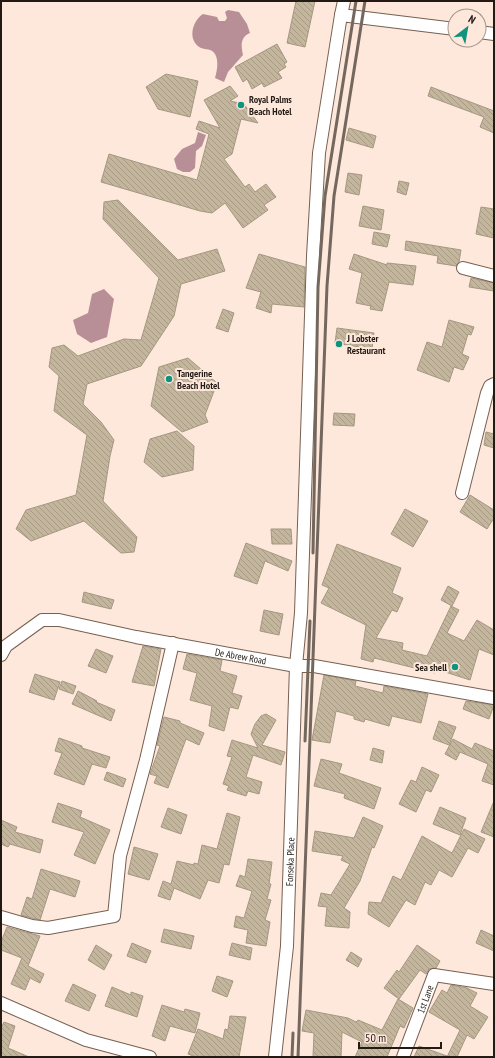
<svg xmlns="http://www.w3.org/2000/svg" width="495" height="1058" viewBox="0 0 495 1058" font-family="'PT Sans Narrow',sans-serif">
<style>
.water{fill:#b98f97}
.building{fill:url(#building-back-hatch);stroke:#a59780}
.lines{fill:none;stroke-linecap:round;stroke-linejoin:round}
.street-casing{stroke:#766052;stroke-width:14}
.street{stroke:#fff;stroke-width:12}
.rail{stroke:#74675e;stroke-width:3}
.poi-dot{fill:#0f937d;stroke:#fde8db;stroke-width:1.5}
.labels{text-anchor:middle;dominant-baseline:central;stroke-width:4;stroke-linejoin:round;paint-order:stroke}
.poi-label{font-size:10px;font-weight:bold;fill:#231a14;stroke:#fde8db;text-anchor:start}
.street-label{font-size:10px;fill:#231a14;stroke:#fde8db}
</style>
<defs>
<pattern id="building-back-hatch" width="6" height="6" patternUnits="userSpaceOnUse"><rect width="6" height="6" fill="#c4b59d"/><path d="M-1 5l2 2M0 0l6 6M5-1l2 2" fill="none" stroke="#a89b86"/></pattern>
</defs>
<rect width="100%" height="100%" fill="#fde8db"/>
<path class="water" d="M228 10 239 12 247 24 250 33C240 37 241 46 243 55L228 72 224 82 215 78C217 71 219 61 215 54 211 48 206 50 201 48 186 40 193 20 203 14L217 17 219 21H225L227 18 225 12Z
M198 132 206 135 202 146 196 151 195 168 190 172H183L177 169 174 159 182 149 195 143Z
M104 289 114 299 107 337 91 343 77 334 73 320 88 313 92 294Z"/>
<path class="building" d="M296 1H315L305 47 287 43Z
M277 44 287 62 284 64 286 67 278 72 282 78 264 87 262 83 252 89 247 79 243 82 235 67Z
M166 74 198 81 190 117 158 109 146 87Z
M230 86 238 96 230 101 244 104 258 123 241 119 232 154 224 159 245 187 249 184 255 192 266 184 276 197 264 205 268 210 243 228 225 203 212 213 200 211 101 182 109 154 197 180 209 134 196 129 199 121 220 128 204 100Z
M431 87 494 111V133L480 127 484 117 428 96Z
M349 128 376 136 373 148 346 140Z
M348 173 362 175 359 195 345 192Z
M399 181 409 183 406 195 397 192Z
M118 200 178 260 217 249 225 271 181 284 174 316 141 366 87 384 83 404 101 422 114 440 110 456 103 501 137 537 134 552 121 553 84 521 31 541 16 529 26 510 76 495 87 435 54 411 59 376 49 367 52 348 64 345 78 356 124 339 141 340 159 278 103 219 104 202Z
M363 206 384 210 381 230 359 226Z
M481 207 494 209V238L476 234Z
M374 232 390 235 387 247 372 244Z
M406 241 461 250 459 262 456 266 437 263 438 256 405 250Z
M259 254 305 267 304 307 272 304 271 313 256 308 261 292 246 288Z
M354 254 387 265V263L416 266 413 285 389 282 382 311 370 309 371 306 356 303 362 273 349 269Z
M471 278 494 283V291L469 287Z
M223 309 234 313 228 332 216 328Z
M449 320 474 327 471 335 468 334 462 354 469 357 463 370 454 367 449 382 417 370 427 342 442 347Z
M337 328 374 333 372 349 335 343Z
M188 358 217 383 205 415 208 422 182 432 151 406 159 367Z
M334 413 355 414 354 426 333 425Z
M177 431 194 446 193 470 162 477 144 462 150 439Z
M486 432 494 434V448L484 445Z
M470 495 494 510V518L487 529 460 512Z
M405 509 428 521 413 547 391 534Z
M271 529H291L292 544H272Z
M246 543 292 561 288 571 265 561 257 584 234 576Z
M337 544 401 568 392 593 403 598 397 612 392 610 376 638 403 643 402 650 427 656 451 606 459 610 447 633 464 641 477 620 494 630V655L479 649 470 680 436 669 435 673 374 658 373 662 361 659 366 625 321 603 329 588 322 585Z
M448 586 459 592 452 606 441 600Z
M84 592 114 600 111 609 82 602Z
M264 610 283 614 279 635 260 631Z
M143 646 161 649 154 686 132 682Z
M96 649 113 656 106 673 88 666Z
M187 654 222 660 220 671 237 676 232 693 242 696 238 709 230 707 224 731 209 726 212 706 190 700 197 673 183 669Z
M35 674 60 682 54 700 29 692Z
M324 675 356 681 355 686 383 693 384 686 428 694 421 723 392 716 389 726 365 719 364 722 354 719V716L336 711 330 743 312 740Z
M62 681 76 686 73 694 59 689Z
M78 691 97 701 96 702 115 710 111 721 72 704Z
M466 701 494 705 489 719 463 709Z
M266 714 276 720 262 745 285 752 281 765 253 755 246 777 262 782 259 794 248 791 246 796 227 790 229 786 223 784 232 757 227 756 232 740 258 748 251 734 255 724 261 716Z
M164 717 180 721V723L204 733 199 745 186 739 168 788 154 783 157 776 150 774 160 746 157 745Z
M439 721 456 727 449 745 433 739Z
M59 738 82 746V748L110 757 106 768 92 764 84 785 54 774 62 753 55 751Z
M453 739 472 749 475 743 494 751V785L482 781 488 764 460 752 456 760 445 754Z
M373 748 384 751 382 763 370 760Z
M321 759 342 764 339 773 381 788 374 809 344 798 345 794 314 786Z
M422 767 439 775 431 792 426 790 416 812 399 804 411 780 416 782Z
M107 772 126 779 123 787 104 780Z
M494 801V837L481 832Z
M58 803 82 811 80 817 110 830 95 864 74 855 84 832 52 822Z
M440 807 466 818 460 835 433 824Z
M168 808 187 815 181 834 161 827Z
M227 813 240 817 229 865 224 864 219 883 208 880 200 899 174 888 170 900 158 896 163 881 171 884 177 861 194 865V863L198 864 202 845 217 849Z
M363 817 383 826 374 848 372 847 360 881 344 908 350 912 349 928 325 926 327 907 318 906 321 893 331 895 350 864 341 860 343 856 312 851 315 831 354 838Z
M1 820 17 827 15 832 43 840 40 853 10 844 8 847 1 844Z
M464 829 485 839 478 853 468 848 452 877 439 870 431 885 425 882 415 905 406 900 389 927 368 914 369 902 381 903 393 876 401 880 422 836 452 853Z
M134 847 158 854 149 880 128 874Z
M248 859 272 862 269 884H271L267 899 271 900 265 920 270 922 266 946 246 943 248 930 234 927 236 916 244 918 252 891 236 886 240 875 245 877Z
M41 869 80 881 75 897 50 889 40 920 21 915 27 897 32 899Z
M7 927 40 936 28 966 44 974 40 983 30 978 25 990 11 984 22 958 1 950V942Z
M164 929 194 936 191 949 161 942Z
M481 930 494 936V951L476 943Z
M132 943 151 951 146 963 127 956Z
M232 943 252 948 250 960 229 955Z
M96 945 112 955 104 970 88 960Z
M417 945 440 961 436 968 429 969 426 974 420 970 399 999 384 988 397 970 399 972Z
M351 952 362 959 358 967 346 960Z
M217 976 233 981 227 997 212 991Z
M73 984 96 995 89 1011 65 1001Z
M451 985 467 988 477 993 470 1006 488 1017 474 1039 467 1035 457 1057H447L460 1030 429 1012 442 990 447 993Z
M112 987 131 995V992L143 996 137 1017 105 1006Z
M398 999 413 1008 404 1028 400 1026 387 1057H355L362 1042 342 1032 341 1057H313L314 1033 302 1031 306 1010 348 1018 356 1022 358 1020 382 1030Z
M162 1005 184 1012 185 1009 200 1013 195 1033 170 1026 165 1041 152 1036Z
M230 1016 246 1017 239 1057H196L188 1054 198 1029 223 1039 225 1029 228 1030Z
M4 1022 15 1026 8 1048 29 1057H1V1028Z
M419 1046 447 1056V1057H414Z"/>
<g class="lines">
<defs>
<g id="street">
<path d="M341 15 344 1"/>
<path d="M479 32 494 34"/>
<path d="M463 268 494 276"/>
<path d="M462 493 487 393 490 386 494 384"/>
<path id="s1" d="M1 655 6 646 42 620H59L136 637 296 666H314L494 698"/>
<path d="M1 917 32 926 48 928 114 916 120 856 146 760 173 643"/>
<path d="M1 1003 86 1040 150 1057"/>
<path id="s2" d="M275 1057 287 946 296 666 301 613 313 256 319 153 341 15 455 29"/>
<path id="s3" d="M403 1057 434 975 494 984"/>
</g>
</defs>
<use href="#street" class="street-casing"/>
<use href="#street" class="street"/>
<path class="rail" d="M313 553 318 287 325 196 356 1
M305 741 310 621
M292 1057 293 1033
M298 1057 327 286 334 196 365 1"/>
</g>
<g class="poi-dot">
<circle cx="241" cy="105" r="4"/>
<circle cx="339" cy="344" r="4"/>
<circle cx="169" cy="379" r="4"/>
<circle cx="455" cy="667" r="4"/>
</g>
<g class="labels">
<g class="poi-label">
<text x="249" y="99">Royal Palms<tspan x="249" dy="12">Beach Hotel</tspan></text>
<text x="347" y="338">J Lobster<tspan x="347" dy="12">Restaurant</tspan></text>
<text x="177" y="373">Tangerine<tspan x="177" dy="12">Beach Hotel</tspan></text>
<text x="447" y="667" text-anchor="end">Sea shell</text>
</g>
<g class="street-label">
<text stroke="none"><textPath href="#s1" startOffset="257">De Abrew Road</textPath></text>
<text stroke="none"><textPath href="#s2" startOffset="196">Fonseka Place</textPath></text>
<text stroke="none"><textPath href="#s3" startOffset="62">1st Lane</textPath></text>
</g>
</g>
<rect width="495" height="1058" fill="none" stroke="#231a14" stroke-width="4"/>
<g transform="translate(467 28) rotate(31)"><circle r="19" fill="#fde8db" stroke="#a6968b"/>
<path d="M0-3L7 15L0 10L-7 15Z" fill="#0f937d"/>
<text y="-6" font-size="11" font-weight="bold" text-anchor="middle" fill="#231a14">N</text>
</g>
<path d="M359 1042v6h82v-6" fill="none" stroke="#231a14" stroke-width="2"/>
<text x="365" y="1042" font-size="12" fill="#231a14" stroke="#fde8db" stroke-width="3" paint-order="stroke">50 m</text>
</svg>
